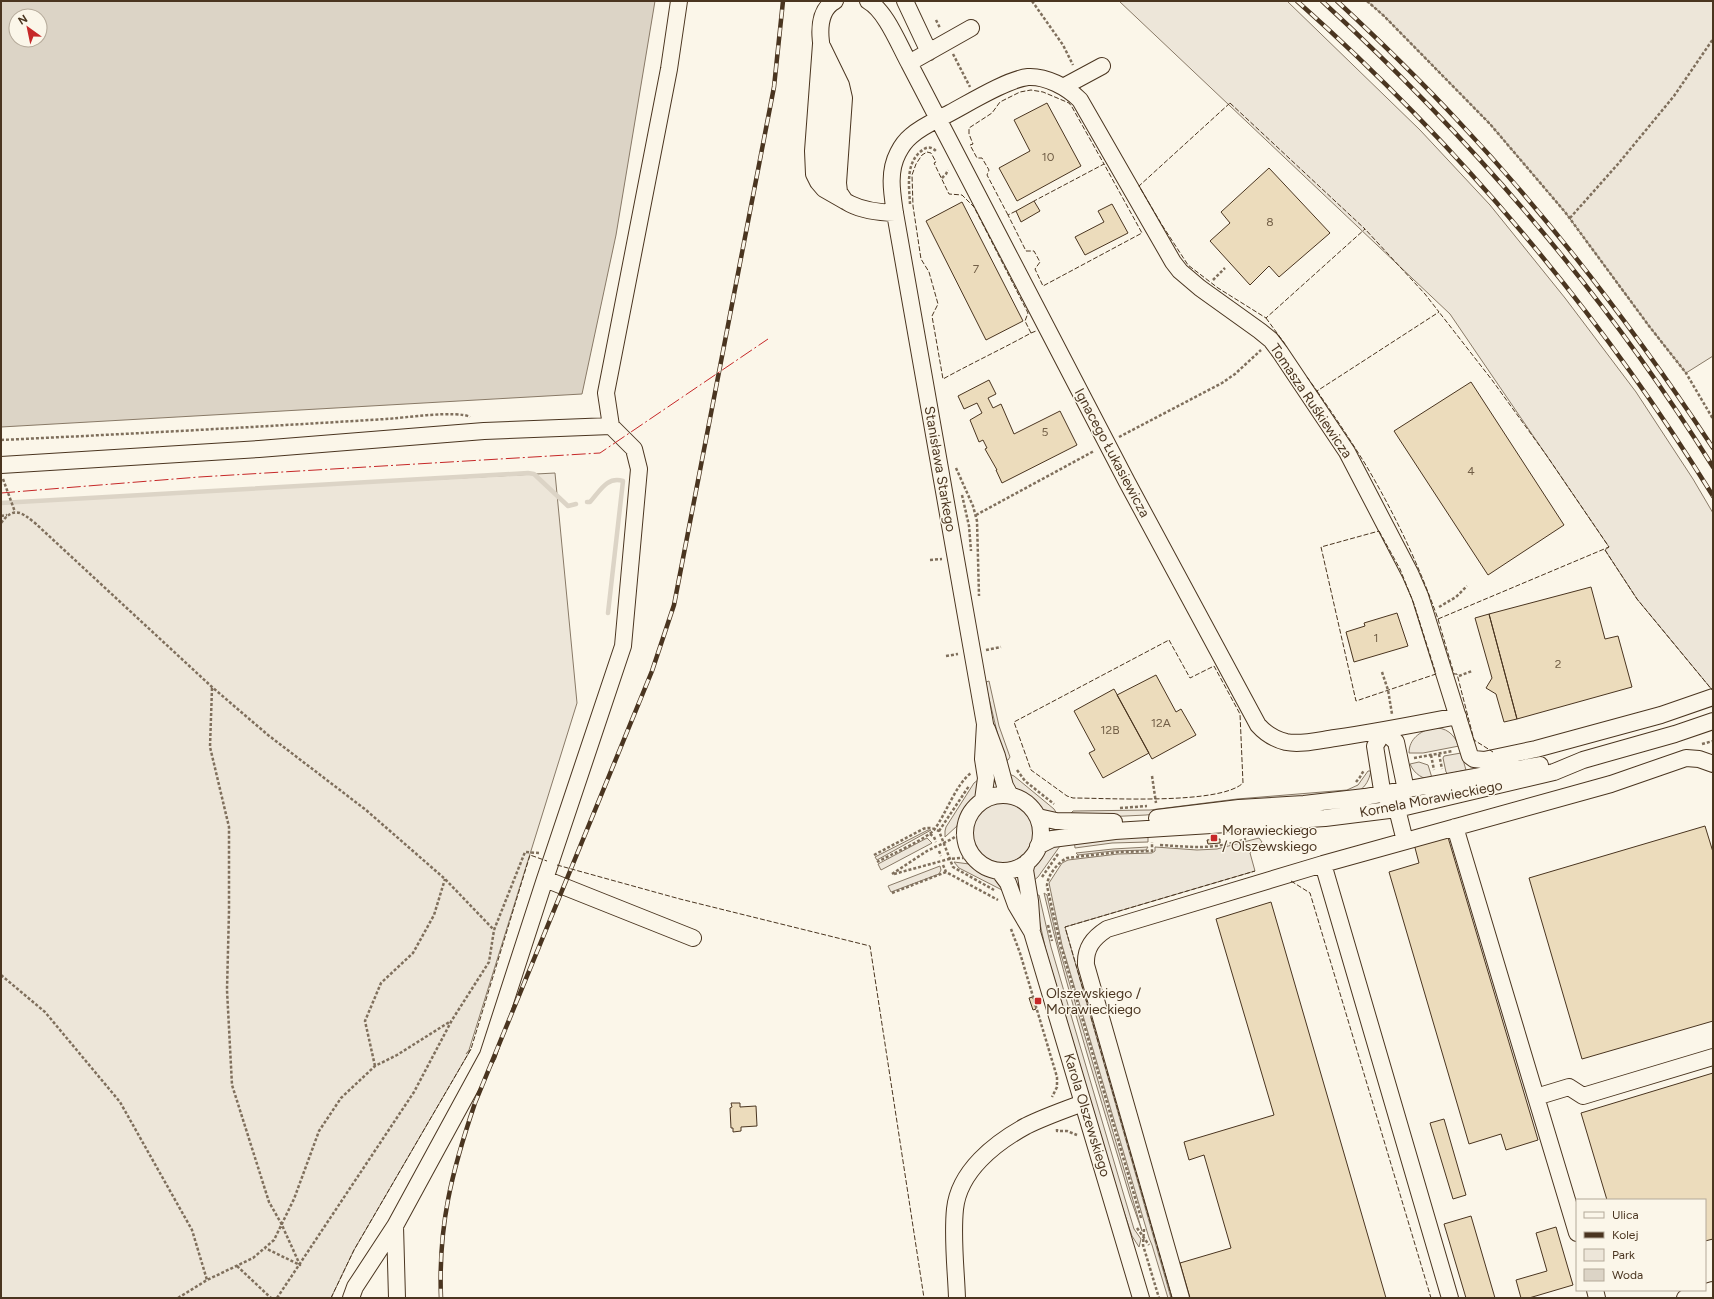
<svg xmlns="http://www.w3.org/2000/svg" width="1714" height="1299" viewBox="0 0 1714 1299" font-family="Figtree,sans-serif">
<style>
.green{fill:#ede6d9;stroke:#887966}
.water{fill:#dcd4c6;stroke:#887966;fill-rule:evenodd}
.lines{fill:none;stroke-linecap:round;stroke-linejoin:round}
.stream{stroke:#dcd4c6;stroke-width:4.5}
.building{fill:#ecdcbc;stroke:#4a3520}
.minor-casing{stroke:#4a3520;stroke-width:18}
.path{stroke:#7f6f5c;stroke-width:2.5;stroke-dasharray:3 2;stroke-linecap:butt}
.minor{stroke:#fbf6e9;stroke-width:16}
.rail-casing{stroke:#4a3520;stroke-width:4.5}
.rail{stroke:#fbf6e9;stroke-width:3;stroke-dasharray:9;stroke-linecap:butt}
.fence{stroke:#4a3520;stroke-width:1;stroke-dasharray:5 2;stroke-linecap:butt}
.power{stroke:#c62828;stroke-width:1;stroke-dasharray:14 3 2 3;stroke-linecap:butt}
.poi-dot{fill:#c62828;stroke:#fbf6e9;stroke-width:1.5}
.labels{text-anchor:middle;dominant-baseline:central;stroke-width:3;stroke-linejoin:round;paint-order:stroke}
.number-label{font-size:12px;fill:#725f47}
.street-label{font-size:14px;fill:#4a3520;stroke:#fbf6e9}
.poi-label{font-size:14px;fill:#4a3520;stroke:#fbf6e9;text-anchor:start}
</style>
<rect width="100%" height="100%" fill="#fbf6e9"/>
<path class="green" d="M1119 1H1287L1420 130 1490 205 1565 298 1636 392 1693 479 1713 513V691L1637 599 1605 550 1609 547 1450 314Z
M1367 1H1713V356L1686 373 1649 326 1565 212 1490 124 1384 16Z
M555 473 577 703 469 1050 466 1054 471 1049 354 1250 331 1298H1V502Z
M989 681 999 726 1010 757 1008 760 1004 761 987 690 986 682Z
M1433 728C1446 727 1454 734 1459 746L1423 753H1409C1409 739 1420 731 1433 728Z
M1461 753 1466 770 1448 774 1446 772 1443 758 1444 756Z
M1419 762 1428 765 1433 781C1422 778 1415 775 1410 764Z
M1368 771H1371C1369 780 1366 786 1359 791L1146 815 1105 817 1071 813 1073 811 1150 810 1237 799 1347 790 1358 785Z
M1009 774 1014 776 1054 809 1057 814 1043 810 1028 796 1014 787Z
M978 780V792L966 808 957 826 945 837V831L946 827 974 783Z
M972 832a31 31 0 1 1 62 0a31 31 0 1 1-62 0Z
M928 830H931L877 860 875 857Z
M1148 835V842L1112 843 1075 848 1074 840Z
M927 838 932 843 881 870 878 864Z
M1259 838 1262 842 1250 853 1255 871 1065 927 1171 1298H1168L1152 1245 1149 1238 1062 945 1049 883 1062 863 1068 860 1118 854 1152 853 1155 851V847L1197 850 1217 849Z
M1050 846H1060L1038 877 1033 881 1030 877C1034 864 1038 854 1050 846Z
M1148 847 1146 850 1113 851 1078 855 1076 853 1113 849Z
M954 862 969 864 992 875 1000 882 1002 890 959 868Z
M940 866 941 870 939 874 891 892 888 886Z
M1044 893 1047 895 1058 944 1142 1231 1130 1197C1100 1096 1068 996 1044 893Z
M1039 895 1051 947 1125 1199 1134 1229 1141 1239 1139 1247 1132 1236 1120 1200 1046 951 1034 896Z"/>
<path class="water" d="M1 1H655L616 235 582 394 1 427ZM16 16H40V40H16Z"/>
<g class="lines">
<path class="stream" d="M587 502H590C600 491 607 476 623 481L608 613
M1 503 528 473 534 474 568 506 576 504"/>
</g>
<path class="building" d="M1047 103 1081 166 1017 201 999 168 1030 151 1014 120Z
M1269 168 1330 233 1279 277 1269 266 1250 285 1210 241 1230 223 1221 212Z
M1034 201 1040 211 1021 222 1016 211Z
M962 202 1023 321 986 340 926 221Z
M1112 204 1128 233 1085 255 1075 237 1104 222 1098 211Z
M989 380 996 394 988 398 993 408 1001 404 1014 434 1060 411 1077 445 1002 483 996 470H997L985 449 987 448 983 440 979 442 970 420 982 413 977 403 964 409 958 396Z
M1471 382 1564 525 1488 575 1394 431Z
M1591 587 1605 639 1618 636 1632 687 1517 719 1489 614Z
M1397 613 1408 646 1354 662 1346 632 1365 626 1364 623Z
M1489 614 1517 719 1504 722 1496 694 1486 688 1492 678 1475 618Z
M1156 675 1176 712 1181 709 1196 735 1152 759 1117 695Z
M1114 689 1149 753 1103 778 1089 753 1095 750 1074 711Z
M1705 826 1713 852V1021L1582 1059 1529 878Z
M1447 834 1538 1140 1506 1150 1501 1134 1469 1144 1389 872 1419 863 1414 844Z
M1220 839V843L1208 844 1207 840Z
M1271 902 1386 1298H1190L1180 1263 1231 1248 1204 1155 1189 1160 1184 1142 1274 1115 1216 919Z
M1033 997 1036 1009 1033 1010 1029 998Z
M1713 1073V1239L1705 1241V1200H1607L1581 1113Z
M731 1103H740V1107L756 1106 757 1126 741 1127V1131L733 1132V1128H731L730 1108 732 1107Z
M1444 1119 1466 1195 1453 1199 1430 1123Z
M1471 1216 1495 1298H1466L1444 1224Z
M1556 1227 1573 1285 1529 1298H1521L1516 1280 1547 1271 1536 1233Z"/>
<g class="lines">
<defs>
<path id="minor" d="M835 1C807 16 827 67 831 92 832 101 830 113 829 122 828 136 824 155 826 168 830 205 864 212 895 213
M868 1C886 11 899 45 909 63L1127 482 1258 725C1266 734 1274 739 1286 742 1301 745 1320 740 1335 738 1376 732 1417 724 1458 716
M905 1 929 52
M821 44 841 85 844 98 838 183 839 192 845 201 824 189 818 182 814 174 813 151Z
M909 63 971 28
M1063 87 1102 66
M611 426 606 393 669 69 679 1
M1 465 259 449 484 431 611 426 634 449 639 469 623 646 545 879
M987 729 997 756 1005 786 1010 795
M1384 731 1375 746 1382 790 1383 794 1397 809 1405 841
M1384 731 1396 742 1406 790 1401 800
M965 833a38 38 0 1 1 76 0a38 38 0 1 1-76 0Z
M983 800 986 778 983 759 985 724 895 213C892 193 888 172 898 153 901 147 905 141 911 136 922 126 937 120 950 113 969 103 1008 79 1028 77 1046 76 1067 87 1080 100L1173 262 1180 271 1200 288 1260 331 1271 340 1280 352 1347 452 1410 573 1420 596 1470 756 1474 759 1484 760 1536 749 1661 715 1713 697
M1038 817 1056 821 1114 822
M1157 818 1239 808 1304 804 1365 797 1540 765
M1455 827 1536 1097
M1038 846 1052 839 1115 831 1325 818 1397 809 1554 772 1583 760 1675 734 1713 721
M1027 862 1025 870 1030 901 1032 929
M1323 864 1611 784 1686 758 1699 759 1713 764
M999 871 1008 883 1016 905 1032 932 1141 1298
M1577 1233 1536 1097 1569 1087 1583 1096 1713 1057
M1595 1290 1597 1298
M351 1298 355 1287 395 1226
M397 1298 395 1226 488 1055 545 879 693 938
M957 1298C956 1269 952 1238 955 1209 959 1171 995 1143 1026 1126 1044 1117 1064 1110 1083 1103
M1181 1298 1086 965C1085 948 1093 938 1107 929L1323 864 1450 1298
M1685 1298 1713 1290"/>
</defs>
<use href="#minor" class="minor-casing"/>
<path class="path" d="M1032 1 1063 45 1073 65
M1367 1 1384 16 1490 124 1565 212 1649 326 1686 373 1713 419
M936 20 940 28
M953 54 970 87
M942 178 946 174 948 170
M910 204C909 185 905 161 924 149 929 146 933 148 937 152
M1570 218 1618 164 1674 96 1713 39
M1213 280 1225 268
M1119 437 1222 383 1235 374 1261 350
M1 440C129 434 257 427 386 419 402 418 458 410 470 417
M956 468 973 506 977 521 979 596
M3 479 15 512
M962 495 969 526 971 551
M976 515 1094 451
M1 516 7 515
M1 523C14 506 21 512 35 523L212 687 268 735 366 810 445 879 494 930
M930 560 942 559
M1439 607 1456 597 1467 586
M986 650 1001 647
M946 656 958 654
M1382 672 1388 690 1392 714
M1459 676 1472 671
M212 688 210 747 229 827V911L227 990 232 1085 269 1202 281 1223 300 1265 265 1248
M1702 744 1713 741
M1439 754 1442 769
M1431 755 1434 770
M1414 758 1453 751
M1017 770 1025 781 1054 804
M1152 776 1156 803
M1356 782 1360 777 1364 770
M1120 808 1147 806
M939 831 969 786
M930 834 934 837 936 842
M1160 845C1194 847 1212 850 1246 839
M939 851 941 856
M874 855 923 829C929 827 933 828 939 831L953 867 994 890
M877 862C890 855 926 839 934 830 946 814 956 784 971 773
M943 865 946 872 998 900
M892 874 927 851 952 839 964 830
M894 874 949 859 973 857
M1042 877 1058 854
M892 893 946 872
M1048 925 1052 941
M1011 929 1020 953 1057 1077V1087L1052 1097
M1 975 45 1012 120 1102 192 1230 207 1280
M375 1066 365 1021 381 983 413 953 434 915 445 879
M1057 1129V1131H1067L1077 1135
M1141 1218 1060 943 1047 886C1047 876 1058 862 1067 858L1119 852 1152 851V842
M1137 1228 1149 1245
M1144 1229 1143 1245 1159 1298
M237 1266 271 1298
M178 1298 207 1280 253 1258 274 1240 294 1199 319 1131 341 1098 375 1066 397 1055 451 1021
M277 1298 414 1092 452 1020 489 962 494 930 525 852 539 853"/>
<use href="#minor" class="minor"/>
<defs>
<path id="rail" d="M1297 1C1458 144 1600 313 1713 496
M1322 1C1472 139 1605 294 1713 467
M1337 1C1379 40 1420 80 1459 122 1554 223 1637 333 1713 448
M441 1298C438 1225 452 1171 475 1103L652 671 674 605 774 87 783 1"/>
</defs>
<use href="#rail" class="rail-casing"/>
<use href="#rail" class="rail"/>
<path class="fence" d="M1230 103 1365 229 1266 318 1218 288 1188 265 1162 225 1139 186Z
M1016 211 1008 215 1026 251H1034L1040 262 1035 269 1043 286 1142 233 1104 164 1034 201
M1008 215 987 175 989 170 982 158H977L970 145 973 144 969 134V128L992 113 1000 102 1020 92 1031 90 1043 92 1069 103 1072 107 1104 164
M1266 318 1285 344
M1031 333 1025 321 1028 313 974 207 962 195 949 194 934 163 936 162 931 153 927 152 922 155 916 164 912 175 913 206 921 259 929 272 938 304 932 316 943 379C972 363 1002 349 1031 333L1036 331
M1307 377 1317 391 1439 312 1425 294 1365 229
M1317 391C1333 414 1349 438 1364 462 1394 512 1419 565 1438 619L1609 547 1547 456 1492 380 1439 312
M1379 531 1400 569 1414 604 1436 674 1356 701 1321 547Z
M1605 550 1637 599 1713 691
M1438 619 1454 674H1457L1474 740 1493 752
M1169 640 1190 678 1214 666 1240 714 1243 783C1220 805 1107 798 1073 798L1067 796 1031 770 1014 722Z
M557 865 680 899 870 946 924 1298
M1291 881 1310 893 1431 1298
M331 1298 354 1250 471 1049 530 855 547 861
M1172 1298 1065 927 1255 871"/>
<path class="power" d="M1 493 199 477 600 453 768 339"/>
</g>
<g class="poi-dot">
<rect x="1210" y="834" width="8" height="8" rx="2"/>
<rect x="1034" y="997" width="8" height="8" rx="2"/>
</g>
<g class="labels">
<g class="number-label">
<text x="1048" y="157">10</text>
<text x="1270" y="222">8</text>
<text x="976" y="269">7</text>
<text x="1045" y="432">5</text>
<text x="1471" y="471">4</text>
<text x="1376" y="638">1</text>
<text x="1558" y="664">2</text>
<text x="1161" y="723">12A</text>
<text x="1110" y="730">12B</text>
</g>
<g class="street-label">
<text transform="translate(1311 401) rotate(56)">Tomasza Ruśkiewicza</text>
<text transform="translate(1112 453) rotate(62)">Ignacego Łukasiewicza</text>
<text transform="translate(940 469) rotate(80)">Stanisława Starkego</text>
<text transform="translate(1431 799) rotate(-11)">Kornela Morawieckiego</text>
<text transform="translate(1087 1115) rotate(73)">Karola Olszewskiego</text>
</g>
<g class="poi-label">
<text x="1222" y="830">Morawieckiego<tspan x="1222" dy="16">/ Olszewskiego</tspan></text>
<text x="1046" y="993">Olszewskiego /<tspan x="1046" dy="16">Morawieckiego</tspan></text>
</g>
</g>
<rect width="1714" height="1299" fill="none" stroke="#4a3520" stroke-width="4"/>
<rect x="1576" y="1199" width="130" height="92" fill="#fbf6e9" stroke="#b4a999"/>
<rect x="1584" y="1212" width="20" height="6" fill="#fbf6e9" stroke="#b4a999"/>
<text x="1612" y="1219" font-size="12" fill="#4a3520">Ulica</text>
<rect x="1584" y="1232" width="20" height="6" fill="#4a3520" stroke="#b4a999"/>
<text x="1612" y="1239" font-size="12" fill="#4a3520">Kolej</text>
<rect x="1584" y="1249" width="20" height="12" fill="#ede6d9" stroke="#b4a999"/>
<text x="1612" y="1259" font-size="12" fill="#4a3520">Park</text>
<rect x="1584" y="1269" width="20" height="12" fill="#dcd4c6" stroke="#b4a999"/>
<text x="1612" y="1279" font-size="12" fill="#4a3520">Woda</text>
<g transform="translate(28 28) rotate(327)"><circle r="19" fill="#fbf6e9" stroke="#b4a999"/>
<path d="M0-3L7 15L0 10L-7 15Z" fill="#c62828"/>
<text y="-6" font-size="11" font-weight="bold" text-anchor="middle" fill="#4a3520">N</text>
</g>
</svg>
